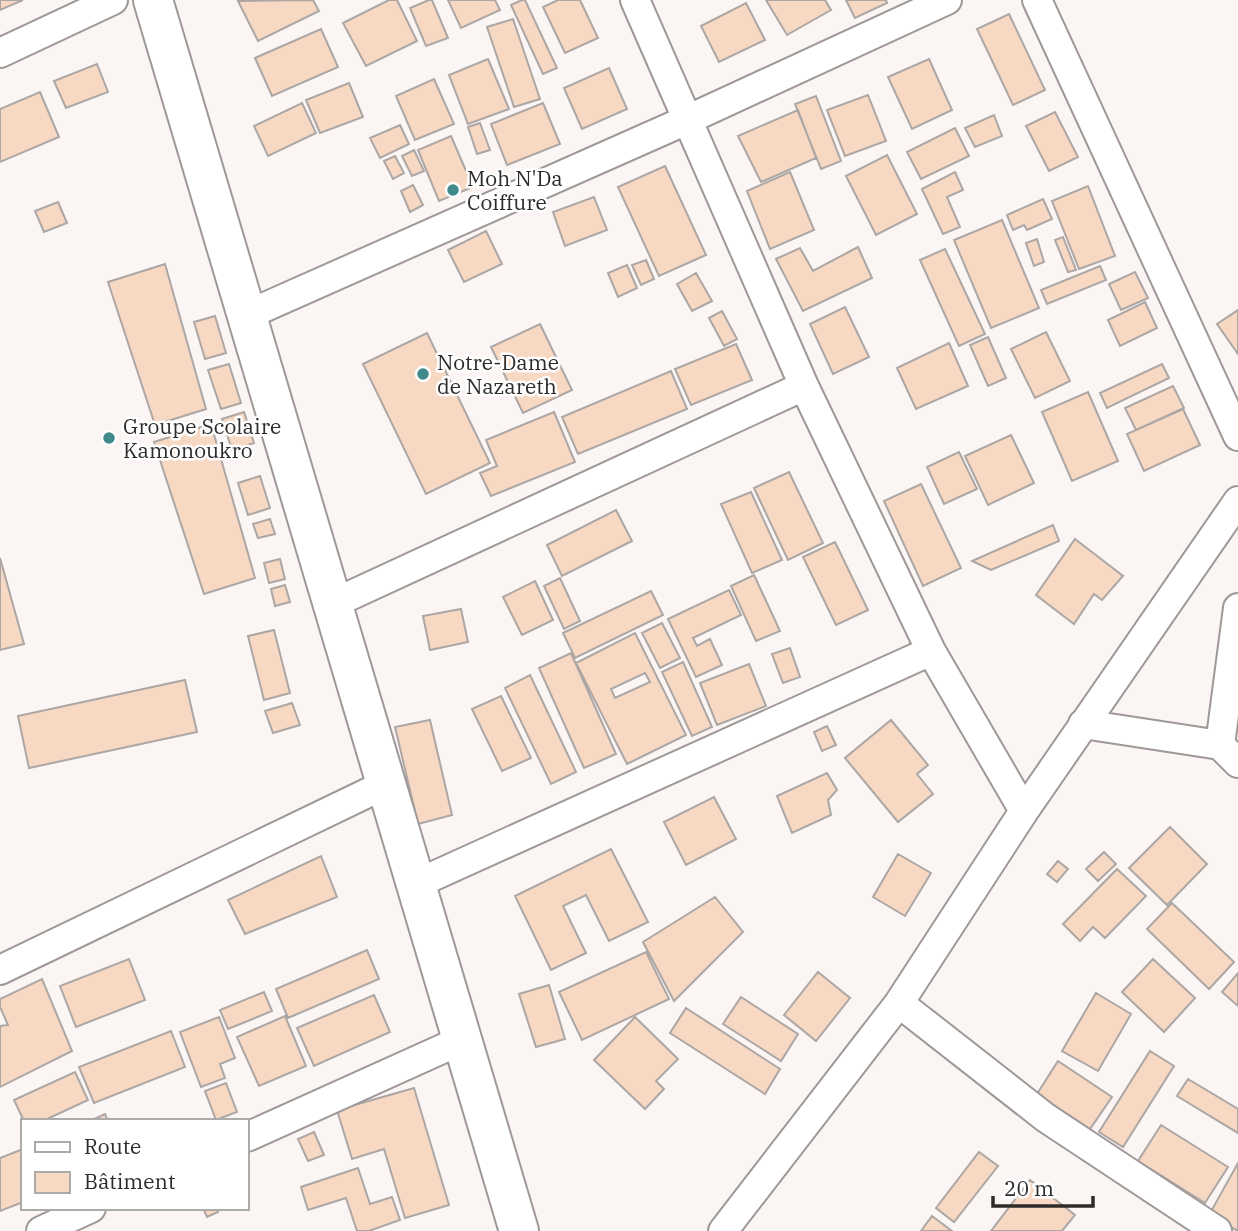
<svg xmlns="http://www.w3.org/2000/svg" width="1238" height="1231" viewBox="0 0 1238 1231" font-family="'IBM Plex Serif',serif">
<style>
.building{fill:#f7d8c2;stroke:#aca7a4;stroke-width:2;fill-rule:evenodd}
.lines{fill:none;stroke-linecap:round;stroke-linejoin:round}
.street-casing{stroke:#9f9898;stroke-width:32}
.secondary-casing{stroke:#9f9898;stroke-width:42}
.street{stroke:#fff;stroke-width:28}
.secondary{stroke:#fff;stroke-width:38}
.poi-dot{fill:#41898b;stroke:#fff;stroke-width:2.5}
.labels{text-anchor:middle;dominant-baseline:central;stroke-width:5;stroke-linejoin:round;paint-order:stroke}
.poi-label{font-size:21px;fill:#2e2c2b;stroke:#fff;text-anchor:start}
</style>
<rect width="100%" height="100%" fill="#fbf5f4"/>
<path class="building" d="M0 0H23L0 10Z
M313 0 319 11 258 41 238 1Z
M389 0H397L417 41 366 66 343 23Z
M429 0H432L448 38 426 46 410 8Z
M448 0H495L500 10 461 28Z
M522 0H525L557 68 543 74 511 5Z
M558 0H580L598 38 565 53 543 7Z
M766 0H825L831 10 787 35Z
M846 0H886L887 3 855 18Z
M746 3 765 40 719 62 701 26Z
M1009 14 1045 90 1013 105 977 29Z
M513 19 540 99 514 107 487 27Z
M321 29 338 67 272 96 255 58Z
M488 59 509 109 468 124 449 75Z
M929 59 952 110 912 129 888 77Z
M97 64 108 92 66 108 54 81Z
M609 68 627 109 582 129 564 88Z
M434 79 454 124 415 140 396 96Z
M349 83 363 117 320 133 306 100Z
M40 92 59 137 0 162V109Z
M868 95 886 141 845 156 827 110Z
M816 96 841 161 821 169 795 104Z
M302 103 316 133 268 156 254 126Z
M543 103 560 144 507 165 491 124Z
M798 110 816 158 761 182 738 136Z
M1055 112 1078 157 1049 171 1026 126Z
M994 115 1002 136 975 147 965 128Z
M480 123 490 150 477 154 468 127Z
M400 125 409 144 380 158 370 138Z
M955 128 969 156 921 179 907 152Z
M451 136 473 187 439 201 418 150Z
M414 150 424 171 412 176 402 156Z
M887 155 917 214 876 235 846 176Z
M395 156 404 173 393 179 384 161Z
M665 166 706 255 659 276 618 187Z
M790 172 814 230 770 249 747 191Z
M955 172 963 190 947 197 960 227 943 234 922 189Z
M413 185 423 205 410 212 401 191Z
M1088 186 1115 256 1079 269 1052 201Z
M594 197 607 230 565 246 553 212Z
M1043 199 1052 219 1027 230 1024 225 1013 230 1007 215Z
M58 202 67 223 44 232 35 211Z
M1002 220 1039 308 991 328 954 240Z
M486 231 502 264 464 282 448 250Z
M1063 237 1076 270 1068 272 1055 240Z
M1037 239 1044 262 1034 266 1026 243Z
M858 247 872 278 803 311 776 259 800 248 813 271Z
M945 249 985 334 959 346 920 260Z
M646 260 654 279 641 285 632 265Z
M165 264 206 409 155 425 108 282Z
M627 265 637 288 618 297 608 273Z
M1100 266 1106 280 1047 304 1041 290Z
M1135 272 1148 298 1121 310 1109 284Z
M696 273 712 301 692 311 677 284Z
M1145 302 1157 328 1120 346 1108 320Z
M845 307 869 357 833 374 810 324Z
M1238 310V354L1217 324Z
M722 311 737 339 724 346 709 318Z
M215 316 226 353 205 359 194 322Z
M540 324 572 390 523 413 491 347Z
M1046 332 1070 381 1035 398 1011 349Z
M427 333 490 463 426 494 363 364Z
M988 337 1006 378 988 386 970 345Z
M949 343 968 386 916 409 897 368Z
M736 344 752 380 691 405 675 369Z
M229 364 241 403 221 409 208 370Z
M1162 364 1169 378 1107 408 1100 393Z
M671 371 687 409 578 454 562 417Z
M1173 386 1184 408 1136 430 1125 408Z
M1088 392 1118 461 1072 481 1042 412Z
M1183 409 1200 445 1144 471 1127 434Z
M244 412 254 443 232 450 222 419Z
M554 412 575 462 491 496 480 473 497 466 486 440Z
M211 424 255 578 204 594 154 442Z
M1011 435 1034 483 988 505 965 456Z
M959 452 977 489 944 504 927 467Z
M789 472 823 543 788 560 754 488Z
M260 476 270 508 248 515 238 483Z
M921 484 961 568 923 586 884 501Z
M751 492 782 560 752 573 721 504Z
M616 510 632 541 562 576 547 545Z
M270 519 275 534 258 538 253 524Z
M1053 525 1059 541 991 570 972 561Z
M1075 539 1123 576 1102 600 1094 594 1074 624 1036 595Z
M835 542 868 610 836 625 803 557Z
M0 558 24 644 0 650Z
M280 559 285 579 269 583 264 563Z
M754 575 780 631 756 641 731 586Z
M560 578 580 621 564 629 544 586Z
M535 581 553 620 522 635 503 597Z
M285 585 290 602 275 606 271 589Z
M729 590 741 615 693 638 697 646 710 639 722 665 696 677 668 619Z
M651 591 663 615 575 658 563 633Z
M461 609 468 642 430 650 423 616Z
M662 623 680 658 660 668 642 633Z
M274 630 290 693 264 700 248 636Z
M635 633 686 735 627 764 576 663ZM645 673 650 682 615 698 611 689Z
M790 648 800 677 783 683 772 654Z
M571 653 616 754 584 768 539 668Z
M683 662 712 727 692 736 662 672Z
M749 664 766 706 717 725 700 683Z
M530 675 576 772 551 784 505 688Z
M185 680 197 732 29 768 18 716Z
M501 696 531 758 502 771 472 709Z
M292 703 300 725 273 733 265 711Z
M430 720 452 815 418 824 395 727Z
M891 720 928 765 917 774 933 794 898 822 845 758Z
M827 726 836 745 822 751 814 732Z
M827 773 837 790 828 800 831 815 792 833 777 796Z
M714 797 736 839 686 865 664 822Z
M1170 827 1207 864 1167 905 1129 868Z
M611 849 648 922 609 941 586 895 563 906 586 953 551 970 515 896Z
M1104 852 1116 864 1098 881 1086 869Z
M898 854 931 873 905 916 873 897Z
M321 856 337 897 245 934 228 900Z
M1058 861 1068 869 1057 882 1047 874Z
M1117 869 1146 896 1105 938 1093 927 1080 941 1063 924Z
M715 897 743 932 674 1001 643 942Z
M1172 903 1234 962 1209 989 1147 929Z
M367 950 379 979 288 1018 276 989Z
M646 952 669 999 582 1040 559 992Z
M129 959 145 1000 76 1027 60 986Z
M1153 959 1195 998 1164 1032 1122 992Z
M818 972 850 998 816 1041 784 1015Z
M1238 973V1006L1222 992Z
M42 979 72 1051 0 1087V1026L8 1025 0 1007V999Z
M549 985 565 1039 536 1047 519 994Z
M264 992 272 1011 228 1029 220 1010Z
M1096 993 1131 1014 1098 1071 1062 1051Z
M374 995 390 1032 314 1066 297 1028Z
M741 997 798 1034 781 1061 723 1024Z
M686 1008 780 1069 765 1094 670 1033Z
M285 1016 306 1066 259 1086 237 1037Z
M219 1017 235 1058 220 1064 225 1078 201 1087 180 1032Z
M635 1017 678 1059 656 1081 664 1089 645 1109 594 1060Z
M171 1031 185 1067 94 1103 79 1067Z
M1150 1051 1174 1066 1123 1147 1099 1132Z
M1058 1061 1112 1097 1090 1129 1037 1094Z
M75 1072 88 1100 43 1121H24L14 1100Z
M1188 1079 1238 1109V1133L1177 1096Z
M226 1083 237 1112 216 1120 205 1091Z
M414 1088 449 1205 405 1218 384 1149 352 1159 337 1110Z
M105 1114 108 1121H90Z
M1161 1125 1228 1167 1205 1203 1138 1161Z
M314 1132 324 1155 308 1161 298 1139Z
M23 1149V1202L0 1211V1158Z
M979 1152 998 1166 954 1222 936 1208Z
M1238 1163V1231L1209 1215Z
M358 1168 370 1204 392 1197 400 1220 369 1231H357L346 1198 308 1210 301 1187Z
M1030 1180 1075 1215 1062 1231H991Z
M203 1208H216L218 1212 207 1217Z
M932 1216 952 1231H921Z"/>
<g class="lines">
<defs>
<path id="street" d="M635 0 804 386 931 651 1024 811
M1037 0 1238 436
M0 53 113 0
M247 315 689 119 947 0
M332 604 804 386
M1083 724 1220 745 1238 763
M1220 745 1238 608
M416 884 931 651
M0 970 386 784
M899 1003 1046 1118 1217 1231
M247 1137 462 1040
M41 1231 91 1208
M723 1231 899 1003 1024 811 1238 501"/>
<path id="secondary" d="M153 0 519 1231"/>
</defs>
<use href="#street" class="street-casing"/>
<use href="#secondary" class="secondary-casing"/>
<use href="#street" class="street"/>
<use href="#secondary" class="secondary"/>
</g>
<g class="poi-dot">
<circle cx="453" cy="190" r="7"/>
<circle cx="423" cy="374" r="7"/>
<circle cx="109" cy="438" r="7"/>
</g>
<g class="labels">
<g class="poi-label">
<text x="467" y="178">Moh N'Da<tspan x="467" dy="24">Coiffure</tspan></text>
<text x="437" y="362">Notre-Dame<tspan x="437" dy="24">de Nazareth</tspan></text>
<text x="123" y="426">Groupe Scolaire<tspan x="123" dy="24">Kamonoukro</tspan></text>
</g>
</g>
<rect x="21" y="1119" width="228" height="91" fill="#ffffff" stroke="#ababaa" stroke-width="2"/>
<rect x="35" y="1142" width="35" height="10" fill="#ffffff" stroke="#ababaa" stroke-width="2"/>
<text x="84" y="1154" font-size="21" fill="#2e2c2b">Route</text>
<rect x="35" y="1172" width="35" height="21" fill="#f7d8c2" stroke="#ababaa" stroke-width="2"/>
<text x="84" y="1189" font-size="21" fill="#2e2c2b">Bâtiment</text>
<path d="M993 1196v10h100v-10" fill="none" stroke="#2e2c2b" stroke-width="3.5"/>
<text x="1004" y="1196" font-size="21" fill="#2e2c2b" stroke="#ffffff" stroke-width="5" paint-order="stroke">20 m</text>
</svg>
